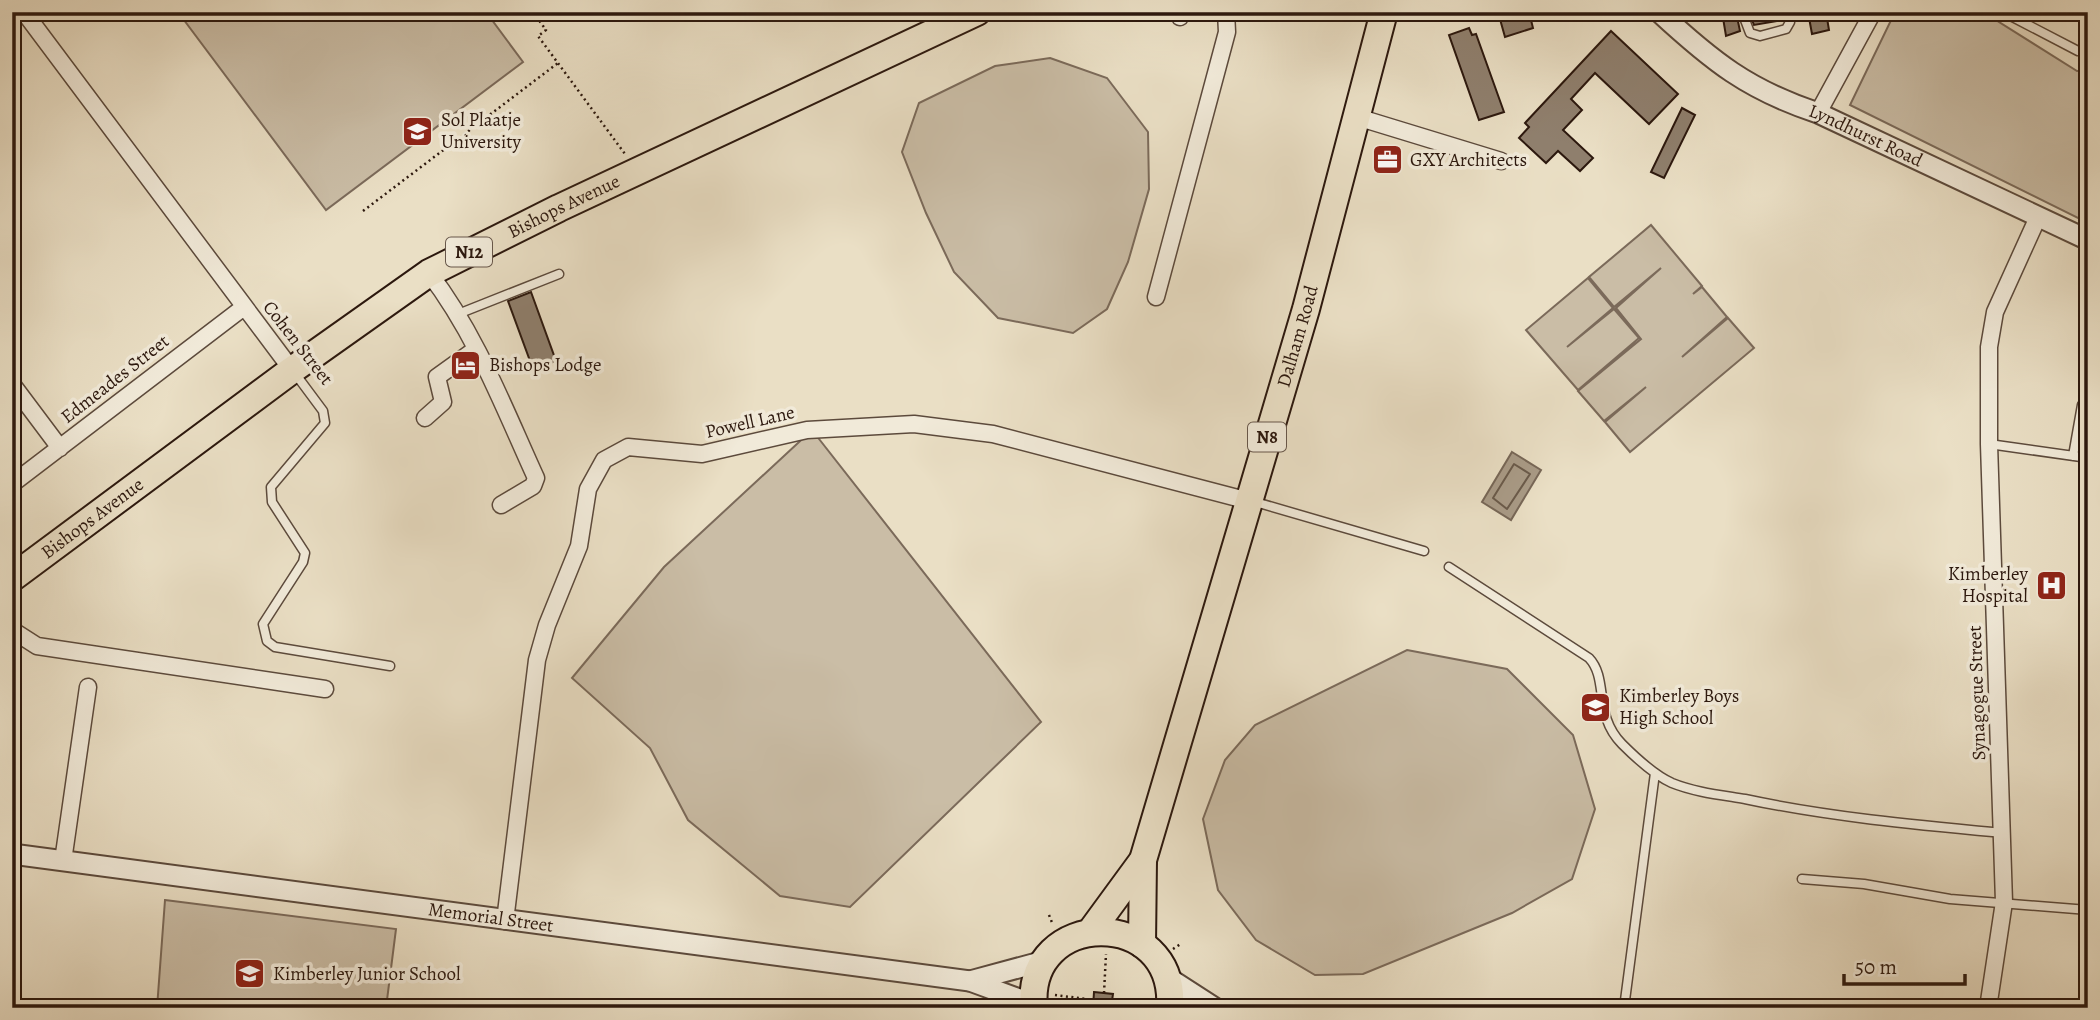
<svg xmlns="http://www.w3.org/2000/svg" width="2100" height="1020" viewBox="0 0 2100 1020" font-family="Alegreya,serif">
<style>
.green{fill:#cabda6;stroke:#7b6a5a;stroke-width:2}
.water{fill:#a99b87;stroke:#776757;stroke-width:2}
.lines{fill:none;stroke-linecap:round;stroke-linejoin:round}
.shore{stroke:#6a5a4a;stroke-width:2}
.building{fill:#8f7f6d;stroke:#2c180e;stroke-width:2}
.service-casing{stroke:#5c4a3c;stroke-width:11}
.minor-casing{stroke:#5c4a3c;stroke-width:19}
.tertiary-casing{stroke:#5c4a3c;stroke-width:23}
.trunk-casing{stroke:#2c180e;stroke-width:30}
.path{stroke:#2c180e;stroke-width:2.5;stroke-dasharray:2 3.5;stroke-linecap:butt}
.service{stroke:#f1ead9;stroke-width:8}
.minor{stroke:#f1ead9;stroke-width:16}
.tertiary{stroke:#f1ead9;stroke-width:19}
.trunk{stroke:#eadfc5;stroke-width:26}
.labels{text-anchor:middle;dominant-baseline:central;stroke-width:7;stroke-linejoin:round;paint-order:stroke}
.shield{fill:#f1ead9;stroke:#67574b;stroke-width:2}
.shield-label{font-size:18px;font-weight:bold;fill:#2c180e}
.poi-label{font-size:19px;fill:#2c180e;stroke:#f1ead9;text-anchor:start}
.street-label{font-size:19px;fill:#2c180e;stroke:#f1ead9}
</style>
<rect width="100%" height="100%" fill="#eadfc5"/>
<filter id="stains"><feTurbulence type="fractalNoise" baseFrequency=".00286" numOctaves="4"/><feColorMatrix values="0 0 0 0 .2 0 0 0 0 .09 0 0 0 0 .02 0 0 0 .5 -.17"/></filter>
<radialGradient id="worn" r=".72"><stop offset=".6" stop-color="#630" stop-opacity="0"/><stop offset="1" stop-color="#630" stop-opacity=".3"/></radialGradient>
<path class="green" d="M178 12H486L523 62 326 210Z
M1895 12H1983L2077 71 2088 70V223L1850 105Z
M1050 58 1107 78 1148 132 1149 189 1128 262 1107 309 1073 333 998 318 954 272 926 213 902 152 919 103 995 66Z
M1651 225 1702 286 1693 294 1702 287 1727 317 1682 357 1728 318 1754 348 1630 452 1605 422 1646 387 1604 421 1578 391 1641 339 1616 308 1661 268 1614 307 1589 277Z
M1588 278 1613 308 1567 347 1614 309 1639 338 1578 390 1526 330Z
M812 430 1041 722 850 907 780 896 688 820 650 748 572 678 664 567Z
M1407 650 1507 669 1573 735 1595 809 1572 879 1512 913 1363 974 1315 975 1256 940 1218 890 1203 819 1225 760 1255 725Z
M165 900 396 929 386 1008H157Z"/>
<path class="water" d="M1512 452 1541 470 1511 520 1482 502Z"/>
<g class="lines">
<path class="shore" d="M1514 464 1530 474 1507 509 1493 498Z"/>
</g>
<path class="building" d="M1498 12H1529L1533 28 1505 37Z
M1722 12H1736L1740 31 1726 36Z
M1749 12H1783V20L1754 25Z
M1808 12H1826L1829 30 1812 34Z
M1469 28 1472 35 1476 34 1504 112 1479 120 1449 35Z
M1611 31 1678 94 1649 124 1595 73 1571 99 1582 110 1563 130 1593 158 1580 171 1558 151 1546 163 1519 138 1529 127 1525 123Z
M1682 108 1695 115 1664 178 1651 172Z
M531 292 556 361 533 369 508 301Z
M1094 992 1113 994 1111 1008H1093Z"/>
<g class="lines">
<defs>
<path id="service" d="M1742 12 1750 33 1760 36 1786 29 1790 22V12
M2003 12 2078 51
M458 314 559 274
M294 372 323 411 325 423 271 487 272 502 305 553 303 562 263 624 267 641 275 647 390 666
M1989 444 2088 458
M2073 456 2082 405 2088 399
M1252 501 1424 551
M1449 567 1589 658C1609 679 1593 715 1622 744 1636 758 1654 775 1672 783 1694 792 1721 795 1745 799 1829 817 1917 825 2003 833
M1802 879 1864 884 1950 899 2088 910
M1624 1008 1655 773"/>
<path id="minor" d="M24 12 292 370
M1178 12 1180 17
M1818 113 1873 12
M1357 117 1501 161
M429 273C476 334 504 408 536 478L533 486 501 505
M1156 297 1227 32 1226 12
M12 384 60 448
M425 418 443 402 437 377 476 349
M12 484 244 307
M12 630 37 646 325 689
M63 861 88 687
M505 921 537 660 547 625 579 546 588 489 604 460 628 447 702 454 807 430 914 424 993 434 1249 501
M1988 1008 2004 902 1989 444V347L1995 312 2038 217"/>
<g id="tertiary">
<path id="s1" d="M1659 12C1712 61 1748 90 1818 113L2088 240"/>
<path id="s2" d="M12 854 970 981 1033 1004"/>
<path d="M1167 977 1215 1008"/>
<path d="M970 981 1044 961"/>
</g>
<g id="trunk">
<path id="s3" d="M12 578 292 370 429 273 559 208 977 12"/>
<path id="s4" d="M1091 931 1143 860 1306 309 1384 12"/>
<path d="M1142 944 1143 860"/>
<path d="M1034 1008C1024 908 1177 906 1170 1008"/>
</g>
</defs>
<use href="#service" class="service-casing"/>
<use href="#minor" class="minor-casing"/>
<use href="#tertiary" class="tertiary-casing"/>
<use href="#trunk" class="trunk-casing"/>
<path class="path" d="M533 12 546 30 538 36 625 154
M363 211 558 63
M1049 915 1053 925
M1173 949 1182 943
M1104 993 1106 954
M1055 995 1094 1000
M1112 1001 1150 1007"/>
<use href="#service" class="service"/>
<use href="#minor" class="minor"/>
<use href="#tertiary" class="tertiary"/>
<use href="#trunk" class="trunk"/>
</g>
<defs>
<symbol id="university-square" viewBox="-11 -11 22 22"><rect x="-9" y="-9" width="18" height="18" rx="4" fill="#8f2418" stroke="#f1ead9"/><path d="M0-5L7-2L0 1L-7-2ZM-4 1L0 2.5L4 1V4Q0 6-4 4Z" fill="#fff"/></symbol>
<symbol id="office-square" viewBox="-11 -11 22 22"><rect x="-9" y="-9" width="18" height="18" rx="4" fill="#8f2418" stroke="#f1ead9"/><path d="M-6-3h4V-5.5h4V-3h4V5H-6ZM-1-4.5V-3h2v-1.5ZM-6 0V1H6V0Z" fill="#fff"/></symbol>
<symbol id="hotel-square" viewBox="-11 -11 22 22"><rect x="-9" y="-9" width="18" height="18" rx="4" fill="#8f2418" stroke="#f1ead9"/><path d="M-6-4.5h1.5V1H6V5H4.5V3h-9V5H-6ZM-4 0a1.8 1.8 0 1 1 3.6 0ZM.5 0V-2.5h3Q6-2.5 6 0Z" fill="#fff"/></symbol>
<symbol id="hospital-square" viewBox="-11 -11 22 22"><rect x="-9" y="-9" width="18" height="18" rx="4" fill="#8f2418" stroke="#f1ead9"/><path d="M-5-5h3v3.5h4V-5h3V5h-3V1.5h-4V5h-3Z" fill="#fff"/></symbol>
<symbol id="school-square" viewBox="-11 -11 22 22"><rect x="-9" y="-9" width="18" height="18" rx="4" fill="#8f2418" stroke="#f1ead9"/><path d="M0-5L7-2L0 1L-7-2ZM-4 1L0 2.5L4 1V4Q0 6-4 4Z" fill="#fff"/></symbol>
</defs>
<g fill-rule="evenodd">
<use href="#university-square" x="400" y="114" width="35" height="35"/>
<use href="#office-square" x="1370" y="142" width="35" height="35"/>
<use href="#hotel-square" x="448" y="348" width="35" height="35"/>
<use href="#hospital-square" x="2034" y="568" width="35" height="35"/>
<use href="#school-square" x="1578" y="690" width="35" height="35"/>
<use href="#school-square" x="232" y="956" width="35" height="35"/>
</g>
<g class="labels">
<g class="shield">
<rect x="446" y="237.5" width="46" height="29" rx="5"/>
<rect x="1248" y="422.5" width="38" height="29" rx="5"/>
</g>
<g class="shield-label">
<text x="469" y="252">N12</text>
<text x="1267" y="437">N8</text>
</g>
<g class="poi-label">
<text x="441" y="120">Sol Plaatje<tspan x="441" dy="22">University</tspan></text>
<text x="1410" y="160">GXY Architects</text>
<text x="489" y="365">Bishops Lodge</text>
<text x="2028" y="574" text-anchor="end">Kimberley<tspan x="2028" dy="22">Hospital</tspan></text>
<text x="1619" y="696">Kimberley Boys<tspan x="1619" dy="22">High School</tspan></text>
<text x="273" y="974">Kimberley Junior School</text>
</g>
<g class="street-label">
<text stroke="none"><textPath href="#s1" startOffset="243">Lyndhurst Road</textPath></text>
<text stroke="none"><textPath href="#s3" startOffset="667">Bishops Avenue</textPath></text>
<text stroke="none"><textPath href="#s4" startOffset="634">Dalham Road</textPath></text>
<text transform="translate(298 343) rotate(52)">Cohen Street</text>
<text transform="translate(115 379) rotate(-38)">Edmeades Street</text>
<text transform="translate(750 422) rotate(-13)">Powell Lane</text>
<text stroke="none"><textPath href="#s3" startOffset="100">Bishops Avenue</textPath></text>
<text transform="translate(1977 693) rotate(-92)">Synagogue Street</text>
<text stroke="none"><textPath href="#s2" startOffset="483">Memorial Street</textPath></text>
</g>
</g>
<rect width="2100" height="1020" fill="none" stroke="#eadfc5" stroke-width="42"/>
<rect x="14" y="14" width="2072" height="992" fill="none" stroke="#2c180e" stroke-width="3.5"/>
<rect x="21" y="21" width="2058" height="978" fill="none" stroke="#2c180e" stroke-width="2"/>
<path d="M1844 974v10h121v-10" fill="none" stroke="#2c180e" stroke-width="3.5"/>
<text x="1855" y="974" font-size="21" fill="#2c180e" stroke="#f1ead9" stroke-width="5" paint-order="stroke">50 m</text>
<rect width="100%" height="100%" filter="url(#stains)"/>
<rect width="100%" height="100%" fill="url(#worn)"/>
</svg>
